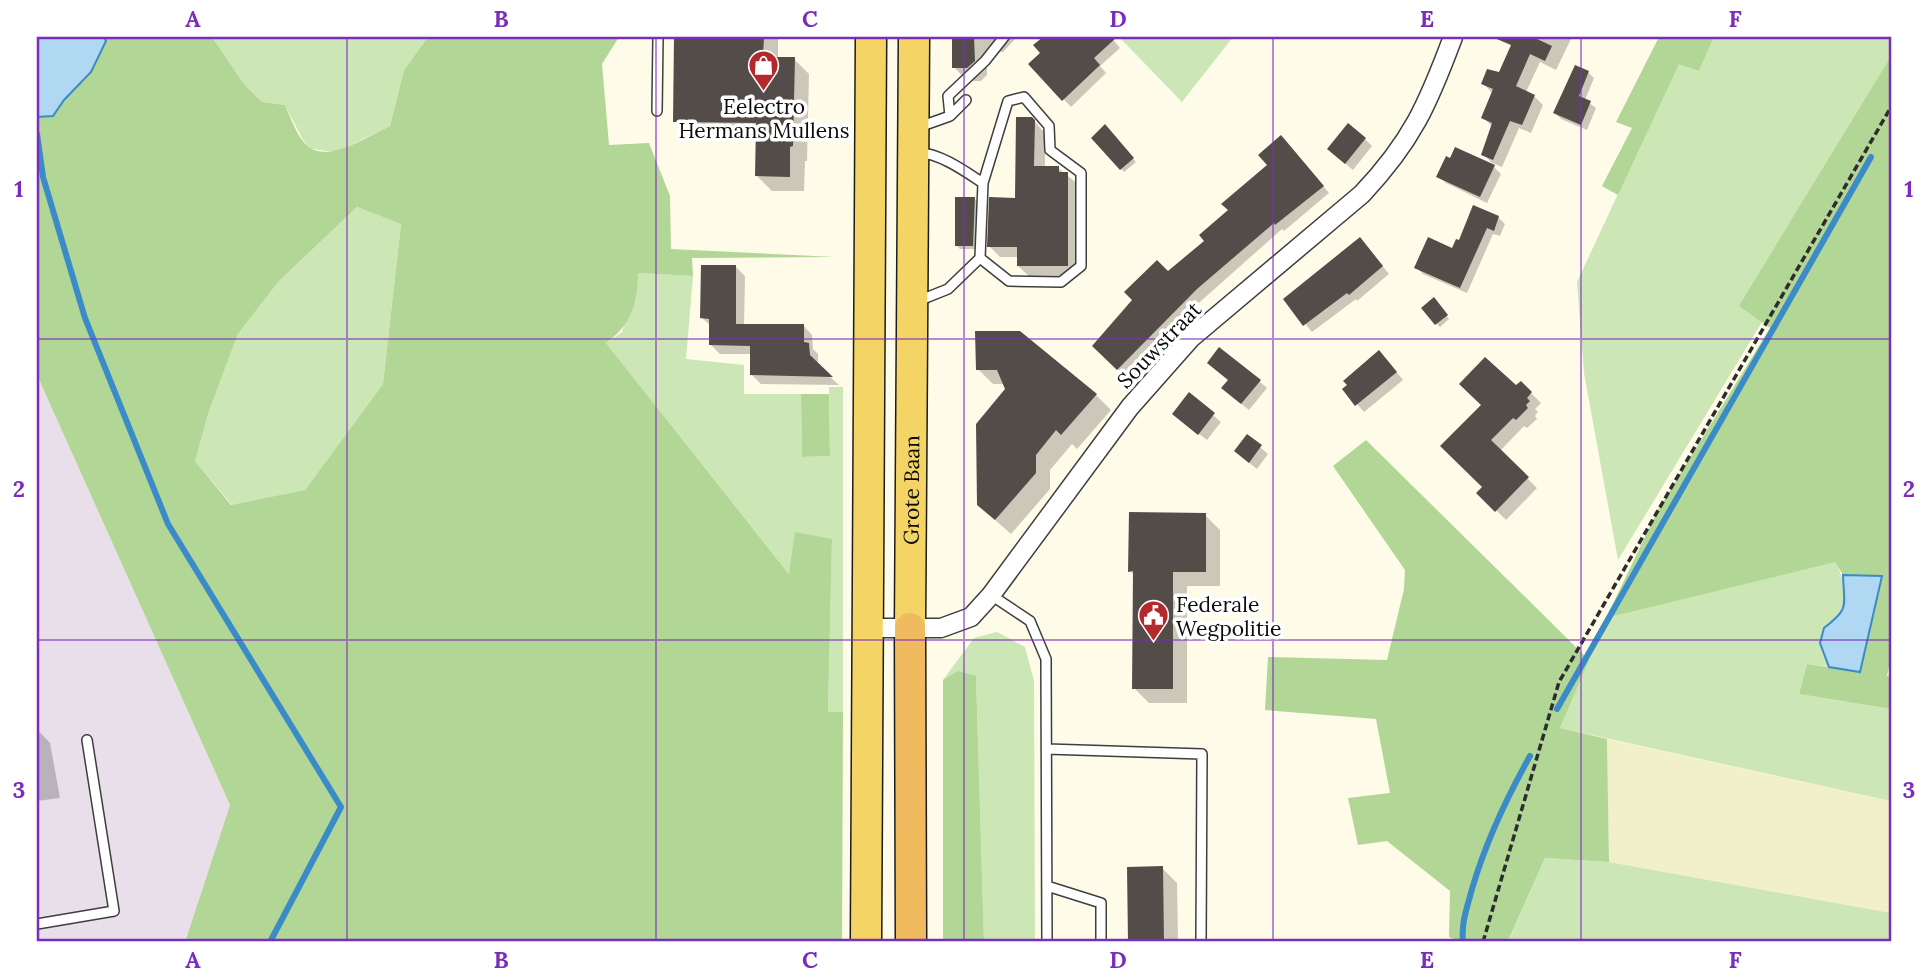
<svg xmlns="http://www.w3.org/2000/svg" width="1928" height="979" viewBox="0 0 1928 979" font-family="Lora,serif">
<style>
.industrial{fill:#e9dfea}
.farmland{fill:#f2f0cb}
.green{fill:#cde6b5}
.forest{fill:#b1d695;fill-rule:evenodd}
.water{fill:#b0d8f3;stroke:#3a8bc7;stroke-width:2}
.shadow{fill:#0003}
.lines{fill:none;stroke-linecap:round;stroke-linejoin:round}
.stream{stroke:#3a8bc7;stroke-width:6}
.building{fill:#534c48}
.service-casing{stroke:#3e3e3e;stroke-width:12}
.minor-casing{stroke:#3e3e3e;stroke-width:21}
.primary-casing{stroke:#1c1c1c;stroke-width:33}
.trunk-casing{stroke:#1c1c1c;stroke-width:33}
.path{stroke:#2d2d2d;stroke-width:3.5;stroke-dasharray:7 3.5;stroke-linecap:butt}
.service{stroke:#fff;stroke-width:9}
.minor{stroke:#fff;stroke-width:18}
.primary{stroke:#f3d464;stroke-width:30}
.trunk{stroke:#f0ba5e;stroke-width:30}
.grid{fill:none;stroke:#7b2cbf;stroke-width:2;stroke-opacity:0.55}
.labels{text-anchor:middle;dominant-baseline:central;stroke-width:7;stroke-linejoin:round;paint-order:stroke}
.poi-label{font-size:21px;fill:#0b0b0b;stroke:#fff}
.street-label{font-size:21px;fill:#0b0b0b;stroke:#fff}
.neatline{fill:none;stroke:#7b2cbf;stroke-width:2.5}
.grid-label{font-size:23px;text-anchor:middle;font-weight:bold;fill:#7b2cbf}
</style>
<rect width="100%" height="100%" fill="#fefbe9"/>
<path class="industrial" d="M37 375 230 805 185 942H37Z"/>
<path class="farmland" d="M1607 739 1891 801V913L1609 862Z"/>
<path class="green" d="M212 37H428L404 70 390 126 336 152 311 149 303 140 285 105 262 102 244 84Z
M1119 37H1233L1182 102Z
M1714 37H1885L1891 40V56L1740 306 1762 322 1618 560 1584 373 1577 282 1679 63 1699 71Z
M357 207 401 224 383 384 305 490 232 505 195 461 209 411 238 334 279 281Z
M638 273 693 276 686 359 744 365V394H801L802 457 830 456 829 387H843V712H828L832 539 790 575 606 343 622 332Z
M1835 561C1843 575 1850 603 1839 617 1835 623 1827 628 1822 633L1820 644 1829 667 1807 664 1799 694 1891 709V801L1560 728 1606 618Z
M997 632 1025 647 1034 681 1035 942H984L976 676 943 680 974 638Z
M1545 858 1609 862 1891 913V942H1526L1509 940Z"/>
<path class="forest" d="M37 37H212L244 84 262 102 285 105C291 118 297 138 309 147 329 163 370 135 390 126L404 70 428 37H619L602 64 609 145 649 143 670 196 671 249 834 257 692 258 693 276 638 273C637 304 632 324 606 343L789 574 795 532 832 539 828 712H843L842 942H185L230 805 37 375ZM357 207 401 224 383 384 305 490 231 505 195 461 209 411 238 334 279 281Z
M1659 37H1714L1699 71 1679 64 1618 195 1602 186 1632 128 1616 122Z
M1891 56V657L1887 676 1891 677V709L1799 694 1807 664 1860 672 1881 576 1843 575 1835 562 1606 618 1658 510 1770 328 1739 306Z
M801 394H829L830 456 802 457Z
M1366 440 1589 660 1560 728 1607 739 1609 862 1545 858 1509 939 1526 942H1461L1449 937 1450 891 1387 841 1358 845 1348 798 1390 793 1376 719 1265 710 1268 657 1387 660 1404 589 1405 570 1333 466Z
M958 671 976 676 984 942H943V680Z"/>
<path class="water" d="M37 37H104L106 41 91 72 64 100 53 116 37 117Z
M1843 575 1882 576 1860 672 1829 667 1820 643 1824 628C1850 608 1844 607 1843 575Z"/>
<path class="shadow" d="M676 37H778V59H794L809 74 807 161H805L804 191H772L757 176 758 137 690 136 675 121Z
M954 37H1017L1003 52H987V75L981 81H967L954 67Z
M1046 37H1111L1120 48 1100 66 1106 73 1071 107 1031 64 1042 53 1036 46Z
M1508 37H1572L1556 70 1540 62 1526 92 1534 96 1543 105 1531 133 1519 128 1502 167 1492 163 1483 154 1493 127 1483 118 1492 93 1483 83 1500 74 1514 43Z
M1588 72 1594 78 1585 100 1596 108 1587 130 1561 119 1555 113Z
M1032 119 1045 133V168H1058L1079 185 1078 277H1030L1018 266V257H1000L989 246 1017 199Z
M1104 127 1136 162 1124 172 1093 138Z
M1365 139 1372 146 1353 170 1336 156Z
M1288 144 1329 193 1284 231 1282 229 1183 317 1125 376 1094 346 1168 273 1206 241Z
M1494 167 1501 174 1487 203 1446 183 1438 176Z
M975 199 978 202 976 249H960L957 246Z
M1498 217 1505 224 1500 236 1493 234 1467 293 1423 274 1416 267 1453 250Z
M1367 247 1389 274 1357 301 1356 299 1312 332 1285 300Z
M736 267 745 276 744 326 803 325 812 335 813 349 818 354V366L839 385 761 384 752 375V354H720L710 344 711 326 702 318Z
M1437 303 1449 319 1440 327 1437 324Z
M977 333 1096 395 1111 410 1077 449 1072 444 1050 470V489L1011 534 978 505 1007 390 1005 384H993L978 369Z
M1386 359 1403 380 1364 412 1344 389Z
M1259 381 1267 388 1249 410 1231 396Z
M1521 383 1541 403 1535 409 1538 412 1535 416 1537 419 1527 428 1524 426 1500 451 1537 488 1506 520 1479 493 1485 487 1442 446Z
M1189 395 1221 422 1207 440 1182 421Z
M1247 436 1268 454 1257 469 1243 458Z
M1205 515 1220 530V586H1187V703H1149L1134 688V575L1130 571Z
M37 729 50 743 60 798 37 801Z
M1129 868H1162L1177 883 1178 942H1130Z"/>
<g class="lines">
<path class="stream" d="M37 134 43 177 85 318 168 524 341 807 270 942
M1557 709 1871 157
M1463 942C1461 923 1467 908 1472 889 1486 841 1506 799 1530 756"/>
</g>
<path class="building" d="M674 37H764L763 57H795L793 146 790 147V177L755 176 756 123 673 122Z
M952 37H974L975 61 967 68H952Z
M1043 37H1117L1094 58 1100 65 1062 101 1028 64 1040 53 1033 45Z
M1492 37H1539L1537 39 1552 46 1545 61 1530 54 1516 86 1535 95 1522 125 1510 121 1493 160 1481 155 1492 123 1481 118 1493 89 1481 84 1487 69 1499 72 1511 45Z
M1575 65 1589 71 1579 96 1591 101 1581 125 1553 113Z
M1016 117H1032L1035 120 1034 166H1059V172H1068V266H1017V247H987L989 197 1015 198Z
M1348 123 1366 138 1345 164 1327 149Z
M1105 124 1134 158 1120 170 1091 138Z
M1281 135 1324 186 1275 225 1274 223 1197 289 1117 370 1092 346 1132 300 1124 292 1157 260 1168 271 1204 241 1199 235 1228 210 1221 204 1267 165 1258 155Z
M1455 147 1495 165 1480 197 1436 177 1446 156 1450 158Z
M955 197H975L973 246H955Z
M1473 205 1499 216 1494 231 1487 228 1460 288 1414 268 1428 237 1452 248 1456 239 1459 240Z
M1360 237 1383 266 1349 295 1347 293 1303 326 1283 299Z
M701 265H736V324H804V342L809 343 810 355 833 377 750 375V346L709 345V319L700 318Z
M1434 297 1448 315 1435 325 1421 308Z
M975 331H1020L1097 394 1061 435 1056 430 1036 455V473L995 520 977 505 976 424 1005 389 997 370H976Z
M1219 347 1261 380 1241 404 1221 388 1228 380 1207 363Z
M1379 350 1397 372 1355 406 1342 389 1347 385 1343 381Z
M1485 357 1516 385 1521 381 1532 392 1527 398 1530 401 1526 405 1528 408 1516 420 1513 418 1491 440 1529 477 1495 512 1476 493 1482 487 1440 446 1481 405 1459 384Z
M1189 392 1215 413 1198 435 1172 414Z
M1247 434 1262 445 1249 463 1234 451Z
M1129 512 1206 513V572H1173V689H1132L1133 571 1128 572Z
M1163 866 1164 942H1128L1127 867Z"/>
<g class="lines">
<defs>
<path id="service" d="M657 111 658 37
M950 116 948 96 985 61 1004 37
M919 127 950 116 966 100
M980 258 1009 281 1061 282 1081 266V173L1050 150 1049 126 1024 97 1008 101 983 183
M918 301 948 289 980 258 983 183C966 172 940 153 919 153
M991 595 1030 621 1046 659 1047 942
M1047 749 1202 754 1201 942
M1047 886 1101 903V942
M37 924 114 911 87 740"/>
<path id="minor" d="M867 628H941L971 617 991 595 1130 407 1191 338 1362 194C1412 141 1428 104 1453 37"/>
<g id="primary">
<path id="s1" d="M910 628 914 37"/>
<path d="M866 942 871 37"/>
</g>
<path id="trunk" d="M910 628 911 942"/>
</defs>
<use href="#service" class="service-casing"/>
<use href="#minor" class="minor-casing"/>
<use href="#primary" class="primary-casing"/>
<use href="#trunk" class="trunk-casing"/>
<path class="path" d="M1483 942 1559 682 1891 107"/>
<use href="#service" class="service"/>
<use href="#minor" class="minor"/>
<use href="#primary" class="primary"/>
<use href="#trunk" class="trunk"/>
</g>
<path class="grid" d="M347 37V942M656 37V942M964 37V942M1273 37V942M1581 37V942M37 339H1891M37 640H1891"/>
<defs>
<symbol id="shop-pin" viewBox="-11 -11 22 30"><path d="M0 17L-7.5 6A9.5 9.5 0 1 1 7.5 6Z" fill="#b4292c" stroke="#fff"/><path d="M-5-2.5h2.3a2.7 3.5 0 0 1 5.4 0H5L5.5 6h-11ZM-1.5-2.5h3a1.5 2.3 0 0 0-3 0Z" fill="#fff"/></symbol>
<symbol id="civic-pin" viewBox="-11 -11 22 30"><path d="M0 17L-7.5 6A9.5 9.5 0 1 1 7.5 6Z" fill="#b4292c" stroke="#fff"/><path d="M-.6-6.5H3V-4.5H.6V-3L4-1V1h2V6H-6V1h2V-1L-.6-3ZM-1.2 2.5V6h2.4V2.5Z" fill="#fff"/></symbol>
</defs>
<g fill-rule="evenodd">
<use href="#shop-pin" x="746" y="48" width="35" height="47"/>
<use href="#civic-pin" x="1136" y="598" width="35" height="47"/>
</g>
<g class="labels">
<g class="poi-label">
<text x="764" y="106">Eelectro<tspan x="764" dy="24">Hermans Mullens</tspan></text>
<text x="1176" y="604" text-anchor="start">Federale<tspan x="1176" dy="24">Wegpolitie</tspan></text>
</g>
<g class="street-label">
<text transform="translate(1159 345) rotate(-46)">Souwstraat</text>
<text stroke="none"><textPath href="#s1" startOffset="138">Grote Baan</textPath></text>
</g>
</g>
<rect width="1928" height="979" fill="none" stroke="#ffffff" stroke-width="77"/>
<rect x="38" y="38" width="1852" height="902" class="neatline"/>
<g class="grid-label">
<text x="193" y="27">A</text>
<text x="501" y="27">B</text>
<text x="810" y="27">C</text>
<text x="1118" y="27">D</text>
<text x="1427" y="27">E</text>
<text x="1735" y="27">F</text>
<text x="19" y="197">1</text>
<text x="1909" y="197">1</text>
<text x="19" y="497">2</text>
<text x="1909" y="497">2</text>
<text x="19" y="798">3</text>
<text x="1909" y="798">3</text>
<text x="193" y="968">A</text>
<text x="501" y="968">B</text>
<text x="810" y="968">C</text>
<text x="1118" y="968">D</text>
<text x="1427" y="968">E</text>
<text x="1735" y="968">F</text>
</g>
</svg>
